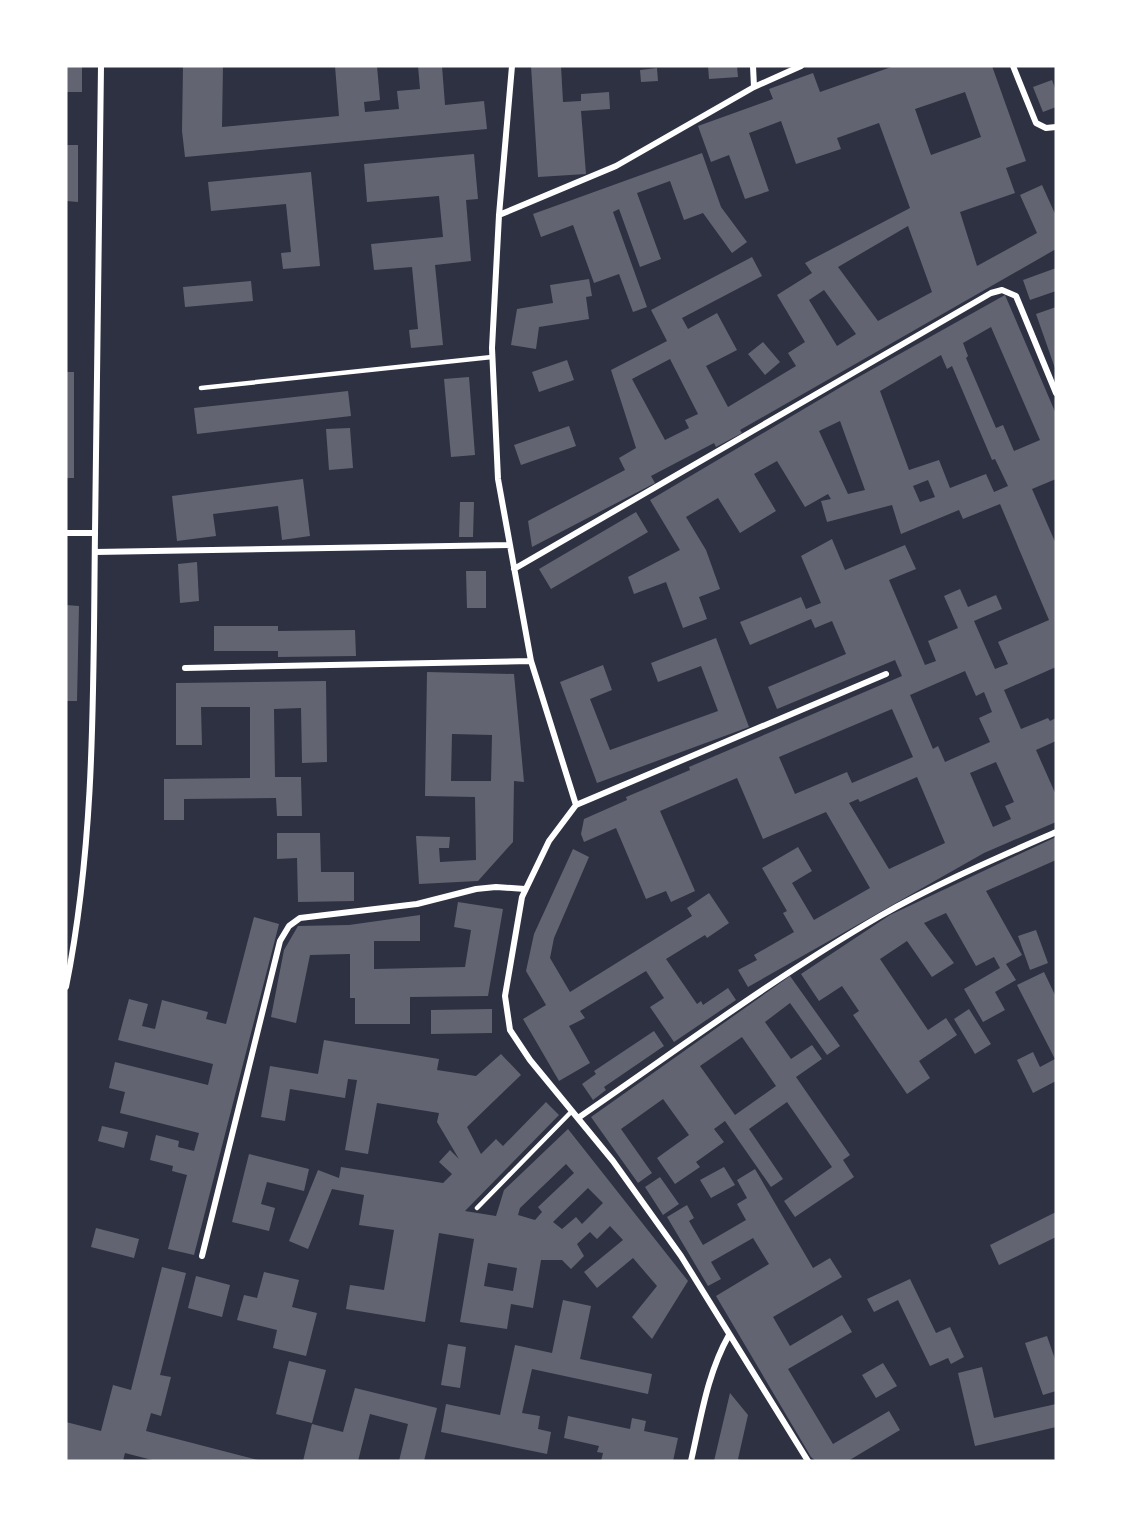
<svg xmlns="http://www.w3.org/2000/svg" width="1122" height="1527" viewBox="0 0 1122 1527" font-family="Lato,sans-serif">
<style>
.building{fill:#626471;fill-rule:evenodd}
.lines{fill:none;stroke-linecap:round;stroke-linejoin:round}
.service{stroke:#fff;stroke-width:4.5}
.minor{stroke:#fff;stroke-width:6}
</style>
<rect width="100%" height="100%" fill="#2d3142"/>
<path class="building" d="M66 66H82V92H66Z
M183 66H223L222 127 339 116 335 66H377L380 100 364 102 365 112 399 109 397 91 420 89 418 66H442L445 105 484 101 487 129 185 157 182 131Z
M531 66H561L563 102 581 101V94L609 92 610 109 581 111 586 174 538 177Z
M708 66H737L738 77 709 79Z
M894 66H992L1026 161 1006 168 1015 193 960 212 977 266 1037 233 1020 195 1042 185 1056 216V249L740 430 742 433 716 447 714 443 651 476 655 483 532 547 528 521 625 470 619 458 636 448 611 370 667 341 651 310 752 257 762 276 682 318 688 329 717 313 737 350 706 366 728 407 796 366 788 353 805 342 777 295 812 273 805 263 910 208 879 123 837 138 841 149 796 164 781 121 749 133 769 191 745 199 729 155 711 162 698 126 773 99 769 89 813 73 820 92ZM965 92 981 137 931 155 915 109ZM908 226 932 292 878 321 838 267ZM824 290 856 334 837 346 809 300ZM670 359 698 414 685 420 689 428 665 440 632 379Z
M657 68 658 81 641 82 640 70Z
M1052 80 1056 91V107L1043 112 1033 87Z
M66 145H78V202L66 201Z
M702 153 721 207 747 242 732 253 703 213 684 220 670 181 637 193 661 259 640 267 619 209 613 212 647 307 633 312 619 274 594 283 573 225 541 237 533 214Z
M474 154 478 199 466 200 471 261 435 265 443 345 411 348 409 330 418 329 412 267 374 270 371 244 443 237 439 196 367 202 364 164Z
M311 172 320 266 283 269 281 253 291 252 286 204 211 211 208 182Z
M1056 268V291L1030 300 1023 280Z
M589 279 592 296 586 297 589 319 539 327 536 349 511 345 517 309 553 303 550 285Z
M251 281 253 301 185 307 183 287Z
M1005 295 1056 414V479L1032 489 1056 544V667L1004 690 1021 729 1048 718 1050 721 1056 718V741L1036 750 1056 795V822L984 853 748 987 738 970 757 960 754 955 794 932 783 913 787 911 762 868 798 847 812 871 792 883 814 920 870 888 826 812 763 839 737 778 660 811 695 891 671 902 666 891 646 899 616 828 584 842 581 834 584 819 627 800 626 797 690 770 689 767 902 676 895 660 777 709 768 687 846 654 832 621 815 628 811 619 750 645 740 622 801 597 806 609 821 603 801 556 832 539 845 570 905 545 916 569 889 580 925 665 936 661 928 641 958 628 944 596 960 589 968 607 996 595 1002 609 974 621 995 669 1008 664 998 642 1049 620 1000 504 963 519 959 510 901 534 892 505 827 522 821 501 831 499 828 494 805 507 777 461 754 474 776 511 740 533 718 498 686 517 706 550 720 589 699 597 707 619 683 628 666 582 634 594 628 577 680 550 650 500 846 384ZM991 327 1040 440 1014 451 1003 425 996 428 966 358 968 356 963 343ZM941 355 947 369 952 366 992 460 995 459 1008 486 994 492 986 474 950 488 939 460 909 470 880 391ZM840 421 865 490 848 494 819 431ZM928 480 935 497 920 502 913 486ZM965 671 976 696 984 692 992 712 979 718 990 742 945 762 938 746 933 749 910 695ZM892 709 913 757 852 783 847 772 795 794 779 757ZM996 762 1014 802 1005 806 1011 819 993 827 970 773ZM917 777 945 843 889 869 849 803 858 799 860 802Z
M1056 307V371L1036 314Z
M763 342 780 362 765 375 748 354Z
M567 360 574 380 539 392 532 372Z
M66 372H74V478H66Z
M469 377 475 455 451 457 444 379Z
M348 391 351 416 197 434 194 408Z
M569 426 576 446 521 465 514 445Z
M350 428 353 468 329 470 326 429Z
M303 479 310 536 282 540 278 506 213 514 216 536 177 541 172 496Z
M460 502H474L473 537H459Z
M636 512 648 532 551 589 539 569Z
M197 562 199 601 180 603 178 564Z
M466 571H486V608H467Z
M66 605 79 606 77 701H66Z
M214 626H278V631L355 630 356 656 278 657V651H214Z
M716 638 749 727 597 783 560 682 603 665 612 690 590 699 610 750 718 711 701 666 658 682 651 663Z
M427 672 514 674 524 782 514 781 513 842 478 881 419 884 416 836 450 837 449 848H439L440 862 476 860 475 797 425 796ZM452 734 492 735 491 781H451Z
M326 681 327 762 302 763 301 708 274 709 275 777H301L302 816H277L276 798 184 799V820H164V779L250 778V707H201L202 745H176V683Z
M277 833H320L321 872H354V901L298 902 297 858 277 859Z
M1056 837V860L986 891 1022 955 1006 964 1016 980 995 992 1005 1010 983 1022 964 989 1000 968 994 957 976 966 946 913 924 923 954 963 932 977 907 941 880 959 928 1030 946 1018 957 1035 919 1061 930 1078 907 1094 853 1015 859 1011 842 986 819 1001 801 974 890 915Z
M573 849 589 857 554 938 550 958 570 992 692 916 687 908 709 893 729 923 707 938 705 935 666 959 697 1004 701 1001 703 1005 728 988 736 1000 674 1042 650 1007 664 998 646 971 580 1011 585 1018 569 1026 590 1063 559 1081 523 1019 546 1005 526 971 534 934Z
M458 902 503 909 488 996 410 997V1024H355V998H350V954L310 955 296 1023 271 1017 284 950 298 926 349 925 420 915V941H374V969L465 967 471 930 454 927Z
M254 917 279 924 194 1255 168 1249 187 1175 172 1171 173 1166 150 1160 156 1135 179 1141 178 1147 194 1151 199 1133 120 1113 125 1092 109 1088 115 1062 208 1085 213 1064 118 1040 129 999 148 1004 142 1026 155 1029 162 1000 208 1012 206 1019 226 1024Z
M1036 930 1048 963 1030 970 1018 936Z
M1044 972 1056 997V1081L1033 1093 1017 1060 1033 1052 1040 1067 1055 1059 1017 985Z
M790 976 840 1046 827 1055 790 1003 765 1022 791 1059 812 1045 822 1059 796 1077 850 1155 843 1160 854 1177 795 1217 784 1201 832 1167 787 1102 749 1129 783 1179 771 1187 725 1121 714 1129 724 1142 696 1162 700 1167 675 1184 657 1158 689 1135 663 1099 621 1129 652 1173 638 1183 591 1117ZM742 1037 776 1086 735 1115 700 1066Z
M492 1009V1033L431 1034V1010Z
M969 1009 991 1044 975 1054 954 1019Z
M654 1031 664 1046 604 1087 606 1090 593 1100 582 1084 596 1074 594 1071Z
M324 1040 439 1059 437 1070 476 1076 501 1054 521 1075 467 1127 481 1154 496 1139 503 1146 546 1102 559 1115 465 1211 496 1216 504 1190 568 1129 688 1281 652 1339 632 1317 657 1286 633 1258 597 1288 584 1272 623 1240 610 1226 597 1239 590 1232 577 1244 584 1256 571 1269 562 1260H541L533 1308 511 1304 507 1329 460 1322 474 1239 439 1233 425 1322 346 1309 350 1285 384 1290 394 1230 359 1225 364 1195 332 1189 308 1249 289 1241 318 1170 339 1178 341 1167 443 1183 452 1174 439 1162 450 1150 459 1159 437 1122 439 1113 377 1103 368 1154 345 1150 357 1080 348 1079 345 1098 290 1089 285 1121 261 1117 270 1066 318 1074ZM566 1164 574 1173 538 1207 542 1212 535 1220 518 1215 520 1208ZM588 1188 603 1203 582 1224 576 1217 562 1229 553 1222ZM488 1263 517 1268 513 1291 484 1286Z
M102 1126 128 1132 124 1148 98 1141Z
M249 1154 309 1169 304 1191 267 1182 261 1204 275 1208 269 1231 232 1222Z
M724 1167 735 1185 711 1198 700 1180Z
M755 1169 813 1268 830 1258 842 1277 773 1317 790 1346 842 1315 852 1332 788 1369 833 1444 889 1411 900 1430 848 1461H816L811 1457 716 1296 769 1264 753 1238 711 1262 721 1279 708 1286 667 1217 687 1205 694 1218 689 1221 703 1245 746 1220 737 1204 747 1198 737 1180Z
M660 1177 679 1204 663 1215 645 1187Z
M1056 1212V1237L999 1265 990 1245Z
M96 1228 139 1239 134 1258 91 1247Z
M162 1267 186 1273 160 1375 171 1377 161 1416 151 1413 146 1431 262 1461H156L125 1453 123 1461H66V1422L101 1431 113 1385 131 1390Z
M264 1272 299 1280 292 1307 317 1313 306 1356 273 1348 277 1330 237 1320 244 1295 257 1298Z
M196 1276 230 1285 222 1317 188 1308Z
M910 1279 936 1333 950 1327 964 1357 951 1364 948 1358 930 1366 898 1300 874 1312 867 1299Z
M563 1300 591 1306 580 1359 652 1374 648 1394 532 1369 522 1413 540 1416 538 1429 551 1432 547 1454 441 1432 446 1404 500 1415 515 1345 552 1353Z
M1047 1336 1056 1362V1391L1043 1395 1025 1343Z
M448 1344 466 1347 460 1388 441 1385Z
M289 1361 326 1370 312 1423 276 1414Z
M883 1363 897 1386 876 1398 862 1375Z
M982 1367 994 1418 1056 1404V1427L975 1446 958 1373Z
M355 1388 437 1408 424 1461H399L408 1424 370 1414 358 1461H303L312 1424 343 1432Z
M730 1393 748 1415 738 1459 742 1461H714Z
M568 1416 630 1429 632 1418 646 1421 644 1431 678 1438 673 1461H601L603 1453 597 1452 599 1446 564 1438Z"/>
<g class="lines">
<path class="service" d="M201 388 492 357
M477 1208 572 1111"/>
<path class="minor" d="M512 66 499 215 492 348 498 479 531 661 576 805 549 841 522 897 505 996 510 1030 530 1060 613 1161 681 1256 808 1461
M1013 66 1036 123 1046 128 1056 127
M754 87 801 66
M499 215 616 166 754 87 753 66
M66 533H95L101 66
M95 552 510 545
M514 569 991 293 1002 290 1016 296 1056 393
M185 668 531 661
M576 805 886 674
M66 987C96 838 93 684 95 533
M578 1118C677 1050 775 977 880 916 936 884 997 858 1056 832
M202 1256 280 941 289 926 300 918 417 904 476 889 496 887 525 889
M691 1461C701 1418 707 1374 729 1335"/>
</g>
<rect width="1122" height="1527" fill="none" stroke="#ffffff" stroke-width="135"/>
</svg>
